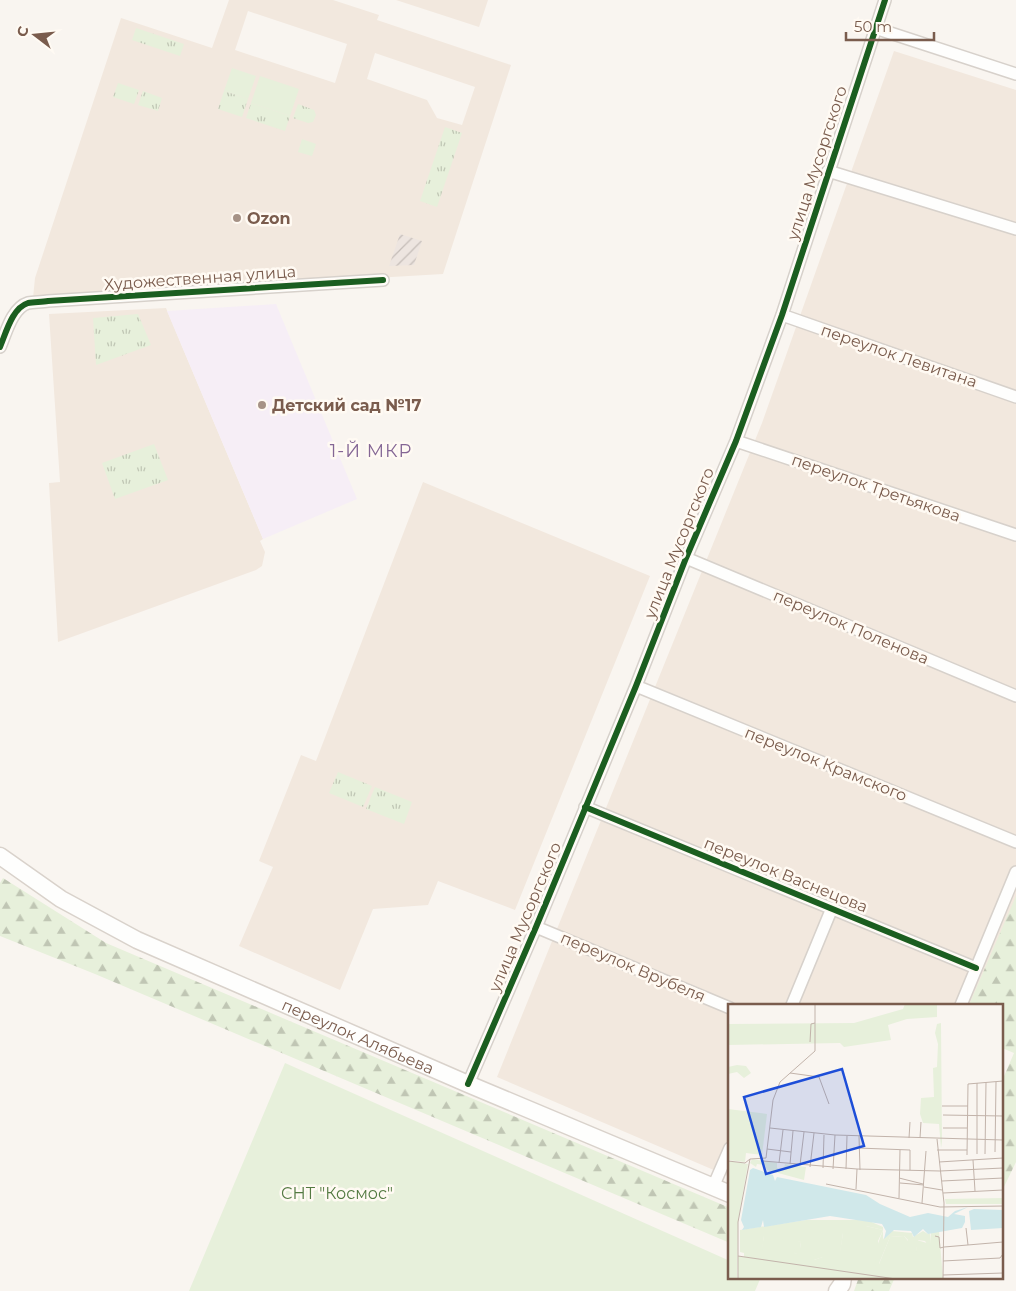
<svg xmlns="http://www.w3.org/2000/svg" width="1016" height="1291" viewBox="0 0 1016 1291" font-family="Montserrat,sans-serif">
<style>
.residential{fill:#f2e8de;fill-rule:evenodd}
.industrial{fill:url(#industrial-furrows)}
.education{fill:#f6eef6}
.green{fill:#e7f0db}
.forest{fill:url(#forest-firs)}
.park{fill:url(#park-tufts)}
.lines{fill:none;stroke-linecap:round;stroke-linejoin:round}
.street-casing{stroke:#d7d1cb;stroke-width:14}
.secondary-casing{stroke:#d9d2cb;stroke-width:19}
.street{stroke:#fefefd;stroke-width:11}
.secondary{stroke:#fefefd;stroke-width:16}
.cycleway-casing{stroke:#fffaf3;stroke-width:9}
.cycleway{stroke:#1b5e20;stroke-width:6}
.poi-dot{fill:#a69286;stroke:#fffaf3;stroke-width:2}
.labels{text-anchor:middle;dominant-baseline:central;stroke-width:5;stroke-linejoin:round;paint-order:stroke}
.street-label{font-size:16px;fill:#7a5c4d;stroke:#fffaf3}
.poi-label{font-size:16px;font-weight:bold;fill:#7a5c4d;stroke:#fffaf3;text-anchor:start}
.park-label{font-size:16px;fill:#537a41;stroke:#fffaf3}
.neighbourhood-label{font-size:18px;letter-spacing:1px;fill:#846695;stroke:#fffaf3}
.inset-road{fill:none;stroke:#c2b3aa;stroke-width:1}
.view{fill:#1d4ed8;fill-opacity:0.15;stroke:#1d4ed8;stroke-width:2.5}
.inset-edge{fill:none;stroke:#7a5c4d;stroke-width:2.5}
</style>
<defs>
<pattern id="industrial-furrows" width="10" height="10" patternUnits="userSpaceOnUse" patternTransform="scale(1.25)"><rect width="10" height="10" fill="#ede5e0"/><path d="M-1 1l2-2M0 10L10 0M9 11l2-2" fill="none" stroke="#c5bdb8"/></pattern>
<pattern id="forest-firs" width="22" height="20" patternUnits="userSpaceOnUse" patternTransform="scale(1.25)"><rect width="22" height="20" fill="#e7f0db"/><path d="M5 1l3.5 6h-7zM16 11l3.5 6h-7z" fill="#c0c6b4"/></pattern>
<pattern id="park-tufts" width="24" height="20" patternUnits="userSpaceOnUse" patternTransform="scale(1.25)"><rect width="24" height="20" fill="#e7f0db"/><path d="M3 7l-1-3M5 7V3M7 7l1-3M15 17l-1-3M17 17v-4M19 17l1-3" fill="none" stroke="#c0c6b4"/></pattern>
</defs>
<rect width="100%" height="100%" fill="#f9f5f0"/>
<path class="residential" d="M229 0H333L379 15 377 20 511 65 443 274 33 298 35 278 121 18 212 48ZM248 11 347 44 335 83 235 50ZM375 53 475 87 462 125 437 118 427 100 367 79Z
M396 0H488L479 27Z
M894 51 1016 90V910L974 1005H730V1177L497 1077 762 423Z
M166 308 263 539 260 541 265 552 262 566 256 570 58 642 49 483 60 482 49 314Z
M423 482 650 576 515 910 438 881 428 905 373 909 340 990 239 946 273 867 259 861 301 755 316 761Z"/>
<path class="industrial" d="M400 234 422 241 414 265 389 266Z"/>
<path class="education" d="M276 304 357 499 263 539 167 311Z"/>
<path class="green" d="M232 68 256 76 248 99 224 91Z
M260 76 299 89 290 116 251 103Z
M302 139 316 144 312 156 298 152Z
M285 1063 730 1261V1277H761L755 1291H189Z"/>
<path class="forest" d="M3 878 106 943 730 1208V1243L95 974 0 936V883Z
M1016 896V1162L1002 1191V1081L1014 1053 1002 1048V1005H969Z
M859 1277H895L889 1291H854Z"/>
<path class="park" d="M136 28 184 44 180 56 132 40Z
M118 83 139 90 134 104 113 97Z
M143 91 162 98 158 111 138 105Z
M224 91 248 99 242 117 218 109Z
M251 103 290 116 285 131 246 118Z
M298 104 314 110 316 115 313 122 308 123 293 118Z
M445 127 462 133 437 207 420 201Z
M138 314 151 345 96 365 93 318Z
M154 444 168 480 115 499 102 463Z
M338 772 372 786 363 807 329 793Z
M375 787 412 802 404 824 366 809Z"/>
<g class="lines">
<defs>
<path id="street" d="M875 28 1016 74
M828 171 1016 229
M782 315 1016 397
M0 347C6 333 12 308 28 303 34 302 42 302 48 301L383 280
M736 441 1016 535
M686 558 1016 696
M636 686 1016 842
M585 807 976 968
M536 927 730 1008
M792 1005 832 908
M961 1005 1016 872
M468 1084 536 927 636 686 686 558 736 441 782 315 885 0
M713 1187 730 1148"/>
<g id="secondary">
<path id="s1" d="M0 856 61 899 137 940 468 1084 730 1194"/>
<path d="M837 1291 842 1284 843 1277"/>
</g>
</defs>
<use href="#street" class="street-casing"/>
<use href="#secondary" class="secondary-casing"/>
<use href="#street" class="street"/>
<use href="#secondary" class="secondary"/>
<defs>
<path id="cycleway" d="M0 347C6 333 12 308 28 303 34 302 42 302 48 301L383 280
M585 807 976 968
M468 1084 536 927 636 686 686 558 736 441 782 315 885 0"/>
</defs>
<use href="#cycleway" class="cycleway-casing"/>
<use href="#cycleway" class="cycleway"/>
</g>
<g class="poi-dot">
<circle cx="237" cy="218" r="5"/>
<circle cx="262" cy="405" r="5"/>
</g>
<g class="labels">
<g class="street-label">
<text transform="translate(817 163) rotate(-72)">улица Мусоргского</text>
<text transform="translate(200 278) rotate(-4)">Художественная улица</text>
<text transform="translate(899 356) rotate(19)">переулок Левитана</text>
<text transform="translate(876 488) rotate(19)">переулок Третьякова</text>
<text transform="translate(679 543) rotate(-68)">улица Мусоргского</text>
<text transform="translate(851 627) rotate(23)">переулок Поленова</text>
<text transform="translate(826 764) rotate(22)">переулок Крамского</text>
<text transform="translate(786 875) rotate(22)">переулок Васнецова</text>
<text transform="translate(525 917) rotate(-67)">улица Мусоргского</text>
<text transform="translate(633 967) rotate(23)">переулок Врубеля</text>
<text stroke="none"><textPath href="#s1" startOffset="402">переулок Алябьева</textPath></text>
</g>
<g class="poi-label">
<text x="247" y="218">Ozon</text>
<text x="272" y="405">Детский сад №17</text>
</g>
<g class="park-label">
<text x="337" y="1193">СНТ "Космос"</text>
</g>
<g class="neighbourhood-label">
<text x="371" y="451">1-Й МКР</text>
</g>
</g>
<g transform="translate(728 1004)">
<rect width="275" height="275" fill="#f9f5f0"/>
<path d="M177 0H209V13L179 15 160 21 163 36 116 43 112 39 0 41V20L126 19 175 5ZM0 105 39 110 34 151 18 149 17 158 0 156ZM0 157 20 160 10 217 9 275H0ZM138 222 155 226 150 237 151 260 162 233 176 232 188 247 189 236 202 240 203 229 211 227 215 275H10V252L32 255 36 232H54L73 238 72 244 66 249 86 251V256L112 247 115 229Z" fill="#e7f0db"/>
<path d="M213 19 214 138 213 144 211 120 195 119 192 110 193 94 206 93 205 64 209 63 210 40 207 29 209 20ZM9 61 18 62 23 69 16 74 9 68 0 70V63ZM24 155 49 159V164L56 165 57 160 78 163 76 176 39 166 37 161 29 160 28 163 22 159ZM275 194V200H218L217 195ZM78 216H139L155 223V235L164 227 184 229 185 233 195 227 200 230 207 227 202 229 203 246 197 237 190 236 188 248 177 247 180 236 176 232 162 233 150 262 147 261 148 245 155 226 138 222 136 232 115 229 111 257H95V253L86 256V251L80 253 66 249 67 244H72L73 238 54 235 53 232H36L33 255 16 253V249L12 248V226Z" fill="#e7f0db"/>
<path d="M25 164 45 171 47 177 49 173 138 191 152 200 182 213 200 209 220 213 227 207 240 203 226 210 237 212V218L234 224 200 230 195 225 186 233 183 227 166 226 156 235 158 227 154 220 102 212 36 223 35 216 33 223 14 226 16 223 13 216 22 166ZM246 205 275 206V224L243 226 241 207Z" fill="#d0e8ea"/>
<path class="inset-road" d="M82 38 83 20 87 19M62 69 91 73 101 100M214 102H240M215 111 275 112M42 124 107 131 275 136M215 124H239M131 132 132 166M181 134 182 118M192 134 193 118M209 135 216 199 215 275M130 144 182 146V166M39 145 63 148M209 146H239M267 148 268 78M249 150V79M257 150 258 78M239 151 240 80 275 77M245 156 247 187M0 157 17 159 22 155M35 157 129 165 212 167 275 164M211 158 275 154M51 159 55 126M62 160 65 127M72 161 76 128M82 163 86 129M95 164 96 131M105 165 107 131M118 165 119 132M171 174 195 180M214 177 275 174M172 179 196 181M98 180 212 203 275 202M196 183 214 186M128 185 129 165M215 189 275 186M171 194 172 146M194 199 198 147M238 224 240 241M207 232 211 233 212 244 216 243M216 243 275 238M10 252 168 275M215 257 272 254 275 250M215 271 275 269M10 275V218L22 155 38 154 45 96 52 78 87 47V0"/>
<path class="view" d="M114 65 136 142 38 170 16 93Z"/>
<rect width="275" height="275" class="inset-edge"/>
</g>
<g transform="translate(35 35) rotate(286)" stroke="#fffaf3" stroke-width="4" paint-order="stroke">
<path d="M0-4L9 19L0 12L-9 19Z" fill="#7a5c4d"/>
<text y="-8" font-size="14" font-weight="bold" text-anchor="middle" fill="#7a5c4d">С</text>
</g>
<path d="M846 32v8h88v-8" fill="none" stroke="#7a5c4d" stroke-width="2.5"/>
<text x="854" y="32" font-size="15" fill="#7a5c4d" stroke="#fffaf3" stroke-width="4" paint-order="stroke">50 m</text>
</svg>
